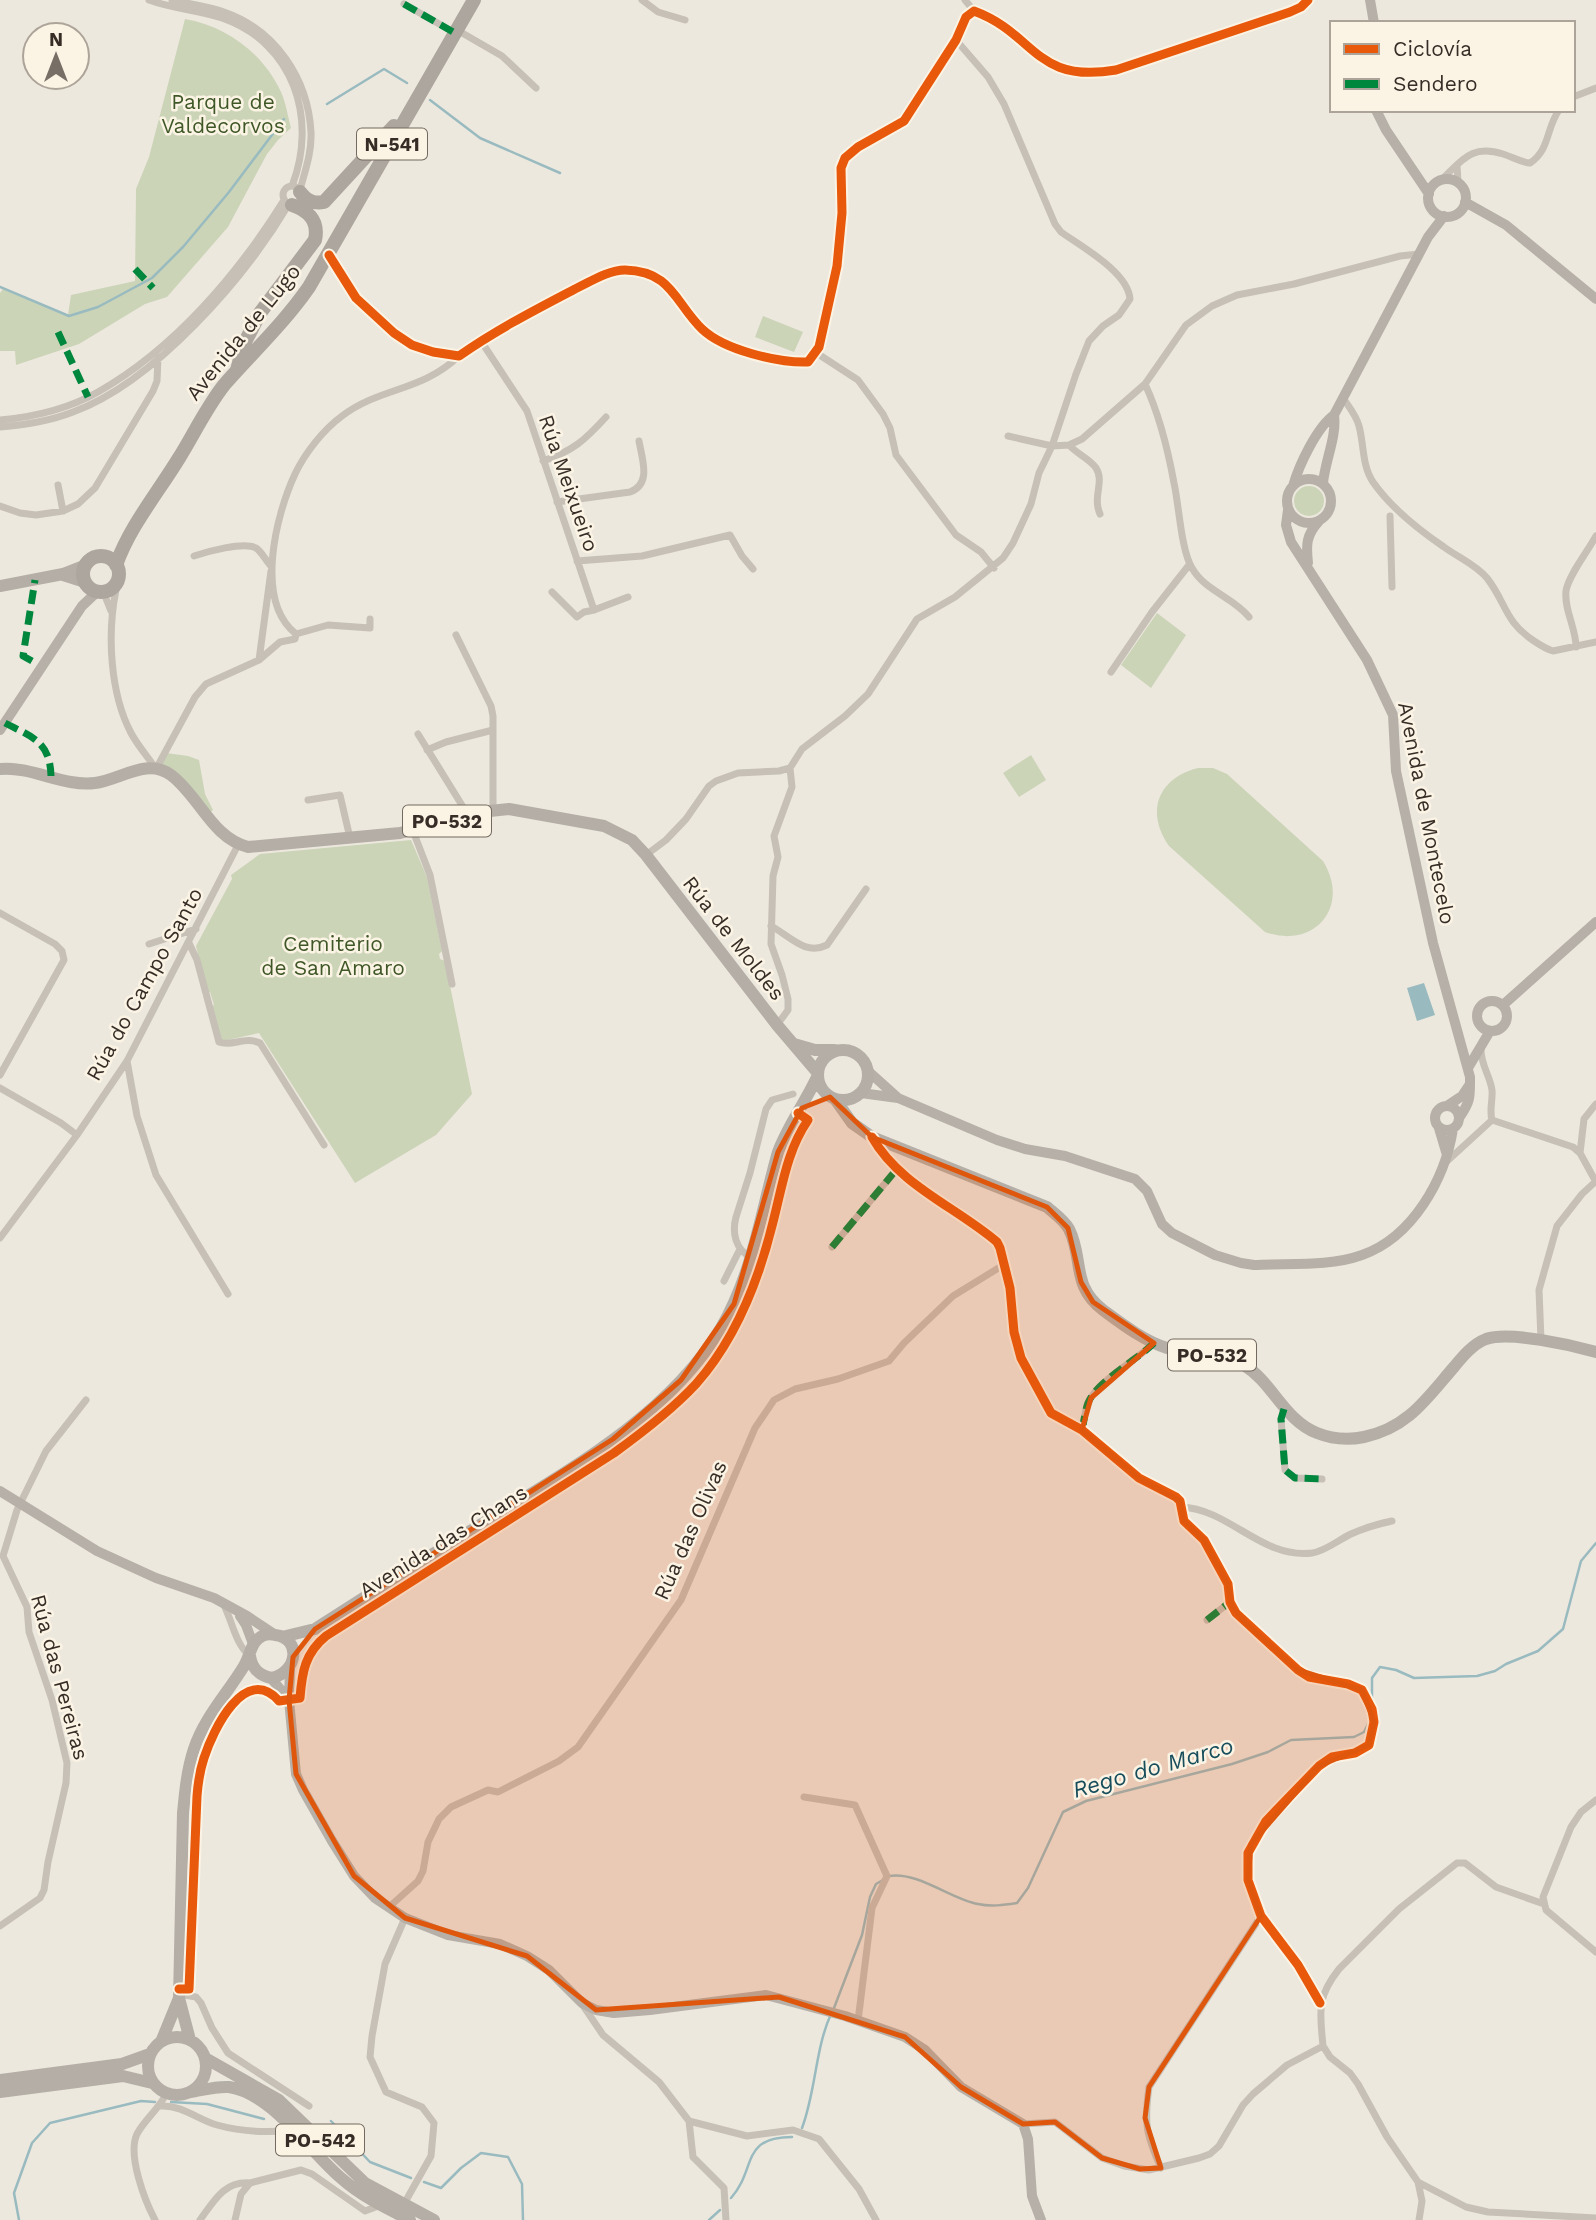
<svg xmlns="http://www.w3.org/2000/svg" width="1596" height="2220" viewBox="0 0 1596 2220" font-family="'Work Sans',sans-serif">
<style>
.green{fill:#cbd4b7}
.water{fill:#99bbc0}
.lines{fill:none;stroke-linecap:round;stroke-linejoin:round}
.stream{stroke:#99bbc0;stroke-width:2.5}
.street{stroke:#c6c0b7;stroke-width:7}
.secondary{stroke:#b6b0a8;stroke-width:10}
.primary{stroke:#b4aea7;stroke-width:12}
.highway{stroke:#aca69e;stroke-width:14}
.quiet{stroke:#00873e;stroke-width:7;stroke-dasharray:14 7;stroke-linecap:butt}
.cycleway-casing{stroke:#fbf4e5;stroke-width:13}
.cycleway{stroke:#e8590c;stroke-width:9}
.marked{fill:#df570d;fill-opacity:0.2;stroke:#df570d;stroke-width:5;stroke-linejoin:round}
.labels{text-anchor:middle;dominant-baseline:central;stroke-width:5;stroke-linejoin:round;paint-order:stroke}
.shield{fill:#fbf4e5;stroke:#72695f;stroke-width:2}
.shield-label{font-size:19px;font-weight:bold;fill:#372d26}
.park-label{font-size:21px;fill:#3f5727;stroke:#fbf4e5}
.street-label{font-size:21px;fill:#372d26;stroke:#fbf4e5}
.water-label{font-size:23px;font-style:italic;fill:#184e5c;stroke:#fbf4e5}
</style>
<rect width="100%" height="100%" fill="#ede8de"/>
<path class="green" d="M185 19C226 26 263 53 281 92 286 103 288 117 291 128L278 140 267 154 228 227 167 297 145 304 79 344 16 365 15 351H0V293L3 289 68 315 71 295 135 281 136 189 149 157Z
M763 316 803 332 794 352 755 337Z
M1294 501a15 15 0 1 1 30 0a15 15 0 1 1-30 0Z
M1157 613 1186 635 1151 688 1121 665Z
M166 753 188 756 199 760 205 794 213 810 207 815 165 772 161 761Z
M1031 755 1046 780 1019 797 1003 773Z
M1198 768H1213L1227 774 1323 861C1351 906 1315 950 1265 932L1169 846C1145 812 1158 778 1198 768Z
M411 840 427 877 442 951 439 954 440 959 445 961 472 1094 436 1135 355 1183 259 1033 223 1041 218 1038 210 1007 214 1005 210 992 207 993 196 946 232 879 231 875 260 854Z"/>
<path class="water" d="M1424 983 1435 1015 1417 1021 1407 988Z"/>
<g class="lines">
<path class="stream" d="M430 100 480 138 560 173
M327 104 384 69 407 83
M0 287 69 316 98 307 152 278 183 247 229 192 284 119
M1372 1698V1678L1380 1667 1396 1670 1414 1678 1477 1676 1495 1671 1506 1664 1538 1651 1563 1629 1581 1561 1596 1543
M889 1876C917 1871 951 1899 978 1904 991 1907 1004 1905 1017 1903L1028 1888 1063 1812 1086 1801 1232 1764 1268 1752 1291 1740 1354 1737 1364 1732 1370 1720
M834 2008 862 1935 870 1897 876 1884 883 1880
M171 2102 207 2104 264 2119
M331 2121 370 2162 411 2178
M802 2128C816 2091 815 2049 831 2014
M424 2182 441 2188 461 2168 481 2153 508 2157 522 2184 523 2220
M731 2198C757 2169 740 2137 792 2137
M19 2220 14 2193 32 2143 50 2123 141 2101 155 2102
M709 2220 720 2210"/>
<path class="street" d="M149 0C173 9 199 10 222 18 294 43 318 119 292 186
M172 0C189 4 208 6 224 12 276 30 308 79 311 132 312 152 305 171 300 190
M642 0 658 12 685 20
M965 0 974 11
M404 4 455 33
M457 30 502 56 536 88
M1573 97 1596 88
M1457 165 1458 182
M1441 180C1462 161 1470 144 1503 154 1513 157 1520 162 1530 163 1550 150 1546 128 1559 110
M283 195a9 9 0 1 1 18 0a9 9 0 1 1-18 0Z
M329 255 356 298 394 333 412 345 433 352 459 356C496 330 535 310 575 289 590 282 608 270 625 270 672 271 675 303 702 329 724 350 778 363 808 362L819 347 837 266 842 213 841 168 845 158 858 147 904 121 956 40 966 17 974 11C1036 34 1034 84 1116 70L1290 12 1301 7 1308 0
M481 341 527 411 594 610 628 597
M815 352 858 380 883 414 890 428 896 455 956 535 981 552 994 568
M1145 384C1159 414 1168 450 1174 483 1179 505 1181 550 1192 568 1205 591 1233 597 1249 617
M1343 398C1349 407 1356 415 1359 426 1364 444 1362 466 1373 482 1391 508 1419 530 1444 547 1459 558 1475 564 1487 578 1507 604 1504 621 1534 641 1540 645 1546 649 1553 651L1596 642
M0 420C34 417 68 409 98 392 174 349 238 274 284 200
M0 427C25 425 50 421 73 412 155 382 245 278 289 204
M1008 436 1052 446 1069 445 1082 439 1145 384 1186 325 1212 306 1237 295 1294 284 1400 256 1419 254
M1069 445C1077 454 1090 459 1096 468 1105 482 1092 496 1100 514
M543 461C573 451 585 440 606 417
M58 485 63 511
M557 502 630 492C652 484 642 459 639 441
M0 506 20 513 36 515 63 511 78 504 95 488 153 391 157 381 158 357
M1390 516 1392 587
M194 556C206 552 244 541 256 548 262 552 266 561 271 566
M577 561 642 556 730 535 742 556 753 569
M114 585 116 590C107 634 110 693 131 733 138 746 148 757 156 769L195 697 206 684 259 660 280 642 295 639 296 634C254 601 276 515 295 474 305 453 323 430 342 416 380 387 421 392 459 356
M103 591 111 611
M552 592 577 617 584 612 594 610
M296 634 328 625 370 628V619
M456 635 491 706 493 716V810
M1576 647C1576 628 1564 610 1566 591 1568 576 1588 551 1596 536
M259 660 271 571
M1111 672 1152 612 1189 565
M418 734 468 815
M427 750 446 742 493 730
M308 800 340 795 350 838
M413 831 430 875 452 984
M646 855 666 840 686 819 709 786 716 781 738 773 779 771 790 768 802 749 845 716 868 694 917 619 955 597 1003 558 1013 543 1031 504 1039 473 1052 446 1076 374 1089 341 1103 326 1119 315 1130 299C1128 272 1082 247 1061 232L1055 224 1004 104 988 77 956 40
M0 913 55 944 62 951 64 960 0 1075
M771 926C790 936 805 956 827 945L866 889
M189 943 197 960 219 1042C232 1047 245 1036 260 1043L324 1145
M149 944 196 929
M777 1025 788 1010V999L782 975 771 944 773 876 778 857 774 836 792 787 790 768
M1481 1050C1481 1065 1490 1076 1492 1090 1493 1100 1489 1110 1492 1120L1573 1147 1580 1153 1596 1182
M127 1061 137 1116 156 1175 228 1294
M0 1088 61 1123 77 1135
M873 1138C899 1185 956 1207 997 1242L1000 1248 1010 1288 1014 1332 1021 1358 1051 1413 1082 1430 1139 1478 1176 1497 1180 1501 1184 1521 1204 1540 1228 1584 1230 1602 1236 1613 1298 1670 1309 1677 1348 1684 1362 1690 1372 1709 1374 1722 1369 1745 1355 1753 1332 1757 1319 1766 1266 1821 1248 1853V1880L1261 1916 1298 1965 1320 2003
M1580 1153 1584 1119 1596 1104
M1444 1164 1492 1120
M0 1238 77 1135 127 1061 238 845
M832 1247 896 1170
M751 1257C735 1250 732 1232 736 1217L750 1173 766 1109 772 1100 793 1094
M724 1281 740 1249
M1541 1340 1539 1290 1557 1226 1582 1194 1595 1182
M1284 1409 1281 1419 1285 1470 1295 1478 1322 1479
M1082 1430C1084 1421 1085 1411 1088 1403 1097 1381 1137 1360 1154 1343
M1181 1507C1230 1509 1261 1559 1312 1553 1326 1551 1338 1540 1351 1534 1364 1528 1378 1524 1392 1521
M223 1603C232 1620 235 1644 250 1656
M1207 1620 1230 1602
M804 1797 855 1805 887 1876 872 1908 858 2021
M1596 1800 1581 1812 1571 1827 1543 1897 1546 1910 1596 1952
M388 1908 418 1881 423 1871 428 1842 439 1819 451 1807 488 1790 498 1792 559 1761 578 1747 681 1600 755 1428 774 1400 795 1389 838 1379 889 1361 904 1343 953 1296 1005 1264
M0 1926 40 1898 44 1890 48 1862 66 1783 67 1763 52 1700 29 1632 27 1607 3 1556 17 1510 46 1451 86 1400
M179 1994 196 1997 201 2003 212 2028 228 2053 309 2106
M582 2004 603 2035 659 2082 689 2121 693 2157 724 2188 726 2220
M1323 2046 1330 2057 1350 2073 1358 2084 1387 2137 1418 2182 1422 2201 1419 2220
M161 2106C182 2105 197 2119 217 2125 242 2132 267 2133 293 2130
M689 2121 747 2136 793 2130 819 2139 859 2189 876 2220
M1023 2124 1055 2122 1102 2158 1124 2166 1149 2170 1199 2158 1210 2154 1219 2146 1243 2105 1253 2094 1287 2065 1323 2046C1320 2012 1316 1998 1339 1969L1399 1909 1457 1863H1465L1496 1887 1544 1904
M1161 2168C1146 2134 1144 2124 1149 2087L1261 1916
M1418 2182 1466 2207 1488 2212 1596 2218
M404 2204 431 2156 434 2123 422 2107 386 2092 370 2057 372 2036 385 1964 405 1918
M155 2220C145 2201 127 2155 137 2134 145 2119 159 2109 166 2094
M200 2220C214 2201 224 2181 250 2183
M235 2220 241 2194 250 2183 301 2170 312 2174 365 2211 381 2205"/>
<path class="secondary" d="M1370 0 1374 23
M1376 110 1386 130 1429 194
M1428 198a19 19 0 1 1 38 0a19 19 0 1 1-38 0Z
M1465 202 1506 225 1596 299
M1287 501a22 22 0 1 1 44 0a22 22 0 1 1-44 0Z
M1323 483C1325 461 1337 436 1334 415
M1293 486C1299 465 1317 427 1334 415L1428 237 1444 216
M1288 510 1286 525 1291 542 1367 660 1393 715 1396 771 1433 943 1470 1077C1470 1097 1471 1101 1459 1118
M1308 563C1306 545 1306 535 1319 521
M0 730 82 606 98 591
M1477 1016a15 15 0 1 1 30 0a15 15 0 1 1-30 0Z
M1503 1005 1596 922
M1468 1068 1490 1031
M868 1071 898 1098
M861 1093 898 1098 997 1140 1025 1149 1065 1156 1135 1179 1147 1191 1162 1224 1172 1233 1215 1255 1241 1263 1254 1265C1289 1263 1329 1267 1362 1255 1413 1237 1445 1179 1453 1129
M1435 1118a12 12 0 1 1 24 0a12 12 0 1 1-24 0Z
M1447 1106 1462 1096 1470 1084
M1439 1128 1447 1155
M0 1491 97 1551 156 1578 214 1598 247 1616 274 1634
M240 1616 246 1625 253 1644
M290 1667 289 1700 296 1774 303 1790 332 1841 354 1876 375 1898 405 1918 448 1935 500 1944 527 1956 549 1970 582 2003 596 2010 614 2013 650 2010 766 1995 845 2016 905 2037 925 2050 961 2087 1023 2124 1028 2139 1032 2196 1041 2220
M271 1678 289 1700"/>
<path class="primary" d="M63 575 85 582
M0 586 63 574 86 565
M0 769C32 766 63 787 95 783 120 780 147 757 171 775 200 797 212 838 248 847L400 833 480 812 509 809 604 826 632 840 646 855 777 1025 817 1072
M794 1044 815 1050H834
M818 1075a25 25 0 1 1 50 0a25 25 0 1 1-50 0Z
M835 1099 852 1123 872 1137 1047 1207C1055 1214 1064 1220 1069 1229 1084 1259 1071 1286 1103 1310 1122 1324 1144 1341 1167 1348 1192 1355 1221 1351 1244 1365 1273 1383 1284 1420 1317 1433 1332 1439 1349 1440 1364 1437 1408 1428 1427 1398 1454 1367 1463 1356 1473 1344 1486 1339 1510 1331 1571 1345 1596 1352
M282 1637 315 1629C367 1596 419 1562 472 1530 559 1476 668 1418 721 1328 753 1273 761 1212 778 1152 788 1125 805 1103 817 1077
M148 2066a29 29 0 1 1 58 0a29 29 0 1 1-58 0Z
M190 2040 179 1998 183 1813C185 1792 187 1770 194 1749 204 1718 227 1694 244 1666 249 1658 250 1649 255 1642 260 1636 267 1633 275 1635 302 1638 298 1673 271 1678 259 1675 252 1669 250 1656
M161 2042 179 1998
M205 2058 279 2100 365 2183 434 2220
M0 2080 122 2064 150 2054
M0 2092 123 2076 152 2083
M191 2092C203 2090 217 2086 229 2087 272 2093 309 2151 341 2178 361 2196 386 2208 410 2220"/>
<path class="highway" d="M300 192C307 201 314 204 324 202L394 126
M237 370 244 344 260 313 315 240C319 221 309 211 292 205
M83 574a18 18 0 1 1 36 0a18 18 0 1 1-36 0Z
M116 565C130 526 157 494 179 458 194 434 206 408 224 385 253 352 284 323 309 287L474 0"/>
<path class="quiet" d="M404 4 455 33
M135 269 153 288
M58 332 88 397
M32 661 23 656 35 580
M5 723C32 737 50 741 51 776
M832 1247 896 1170
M1284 1409 1281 1419 1285 1470 1295 1478 1322 1479
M1082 1430C1084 1421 1085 1411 1088 1403 1097 1381 1137 1360 1154 1343
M1207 1620 1230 1602"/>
<defs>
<path id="cycleway" d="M329 255 356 298 394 333 412 345 433 352 459 356C496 330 535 310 575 289 590 282 608 270 625 270 672 271 675 303 702 329 724 350 778 363 808 362L819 347 837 266 842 213 841 168 845 158 858 147 904 121 956 40 966 17 974 11C1036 34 1034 84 1116 70L1290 12 1301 7 1308 0
M872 1137C899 1185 956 1207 997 1242L1000 1248 1010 1288 1014 1332 1021 1358 1051 1413 1082 1430 1139 1478 1176 1497 1180 1501 1184 1521 1204 1540 1228 1584 1230 1602 1236 1613 1298 1670 1309 1677 1348 1684 1362 1690 1372 1709 1374 1722 1369 1745 1355 1753 1332 1757 1319 1766 1266 1821 1248 1853V1880L1261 1916 1298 1965 1320 2003
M179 1989H189L197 1796C198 1783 200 1770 204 1758 213 1730 245 1663 279 1701L300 1698C302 1672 305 1653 326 1636L614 1453C643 1432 672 1410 696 1384 735 1340 758 1282 772 1226 782 1189 786 1152 808 1120L798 1113"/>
</defs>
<use href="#cycleway" class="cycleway-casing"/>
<use href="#cycleway" class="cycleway"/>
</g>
<path class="marked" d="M830 1097 872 1137 1047 1207 1068 1228 1081 1282 1093 1302 1154 1343 1091 1398 1082 1430 1139 1478 1180 1501 1184 1521 1204 1540 1228 1584 1232 1606 1247 1624 1298 1670 1362 1690 1374 1722 1369 1745 1319 1766 1251 1844 1248 1880 1261 1916 1149 2087 1145 2118 1161 2168 1140 2169 1102 2158 1055 2122 1023 2124 961 2087 905 2037 779 1997 596 2010 527 1956 405 1918 354 1876 296 1774 289 1700 293 1657 315 1629 613 1439 681 1380 734 1304 778 1152 802 1108Z"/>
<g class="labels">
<g class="shield">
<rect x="357" y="128.5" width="70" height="31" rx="5"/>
<rect x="403" y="805.5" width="88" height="31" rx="5"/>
<rect x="1168" y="1339.5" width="88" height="31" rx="5"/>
<rect x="276" y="2124.5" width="88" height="31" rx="5"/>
</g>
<g class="shield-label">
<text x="392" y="144">N-541</text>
<text x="447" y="821">PO-532</text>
<text x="1212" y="1355">PO-532</text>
<text x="320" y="2140">PO-542</text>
</g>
<g class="park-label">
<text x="223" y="101">Parque de<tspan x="223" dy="24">Valdecorvos</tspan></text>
<text x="333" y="943">Cemiterio<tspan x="333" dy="24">de San Amaro</tspan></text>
</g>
<g class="street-label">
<text transform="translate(243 332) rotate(-51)">Avenida de Lugo</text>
<text transform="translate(569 483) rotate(71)">Rúa Meixueiro</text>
<text transform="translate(1427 813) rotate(79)">Avenida de Montecelo</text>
<text transform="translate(734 938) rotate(52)">Rúa de Moldes</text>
<text transform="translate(144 984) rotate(-61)">Rúa do Campo Santo</text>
<text transform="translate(690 1530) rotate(-66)">Rúa das Olivas</text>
<text transform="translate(443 1541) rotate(-32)">Avenida das Chans</text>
<text transform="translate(60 1677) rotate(75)">Rúa das Pereiras</text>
</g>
<g class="water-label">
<text transform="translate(1153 1768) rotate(-16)">Rego do Marco</text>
</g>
</g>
<rect x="1330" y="21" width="245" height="91" fill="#fbf4e5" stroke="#ada499" stroke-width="2"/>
<rect x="1344" y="44" width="35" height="10" fill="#e8590c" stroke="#ada499" stroke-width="2"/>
<text x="1393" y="56" font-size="21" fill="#372d26">Ciclovía</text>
<rect x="1344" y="79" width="35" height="10" fill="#00873e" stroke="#ada499" stroke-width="2"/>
<text x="1393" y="91" font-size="21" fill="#372d26">Sendero</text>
<g transform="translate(56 56)"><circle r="33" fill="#fbf4e5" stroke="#ada499" stroke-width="2"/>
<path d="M0-5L12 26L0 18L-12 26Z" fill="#776e66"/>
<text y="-10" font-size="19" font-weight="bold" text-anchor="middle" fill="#372d26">N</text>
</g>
</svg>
